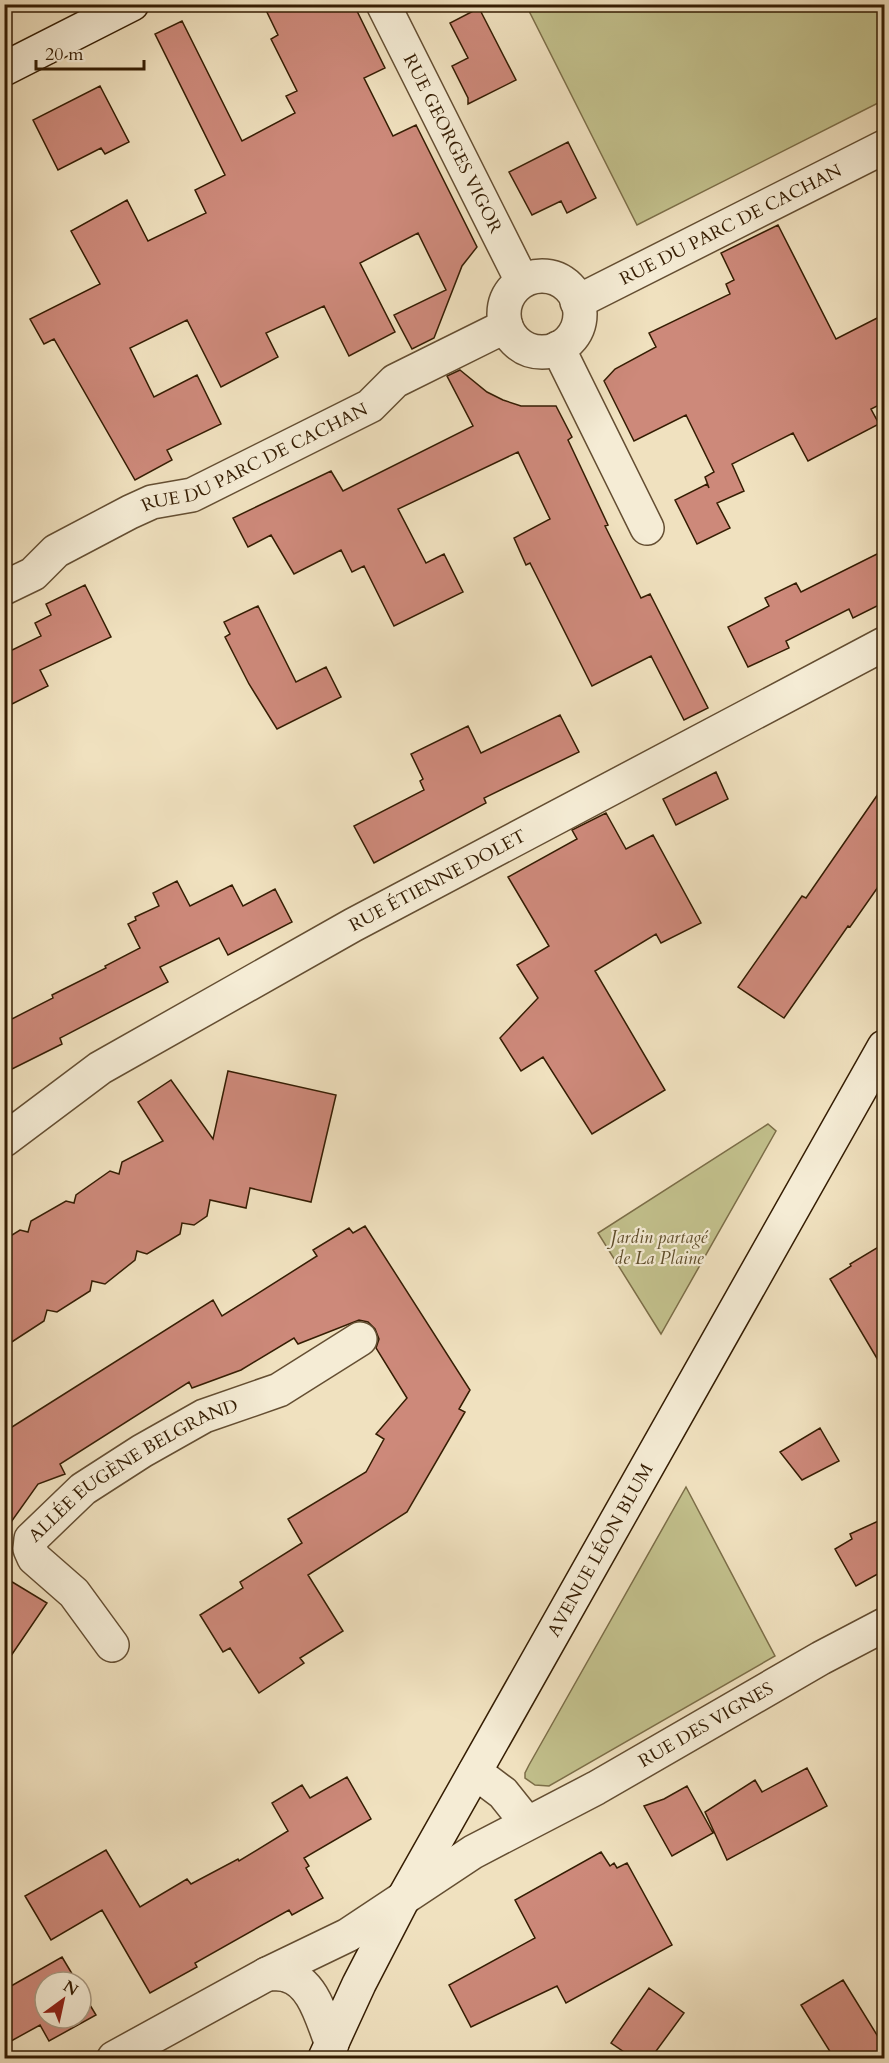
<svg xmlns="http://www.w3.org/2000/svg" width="889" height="2063" viewBox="0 0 889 2063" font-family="Cardo,serif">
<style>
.green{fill:#c2c08c;stroke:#7c6e48;stroke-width:1.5}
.building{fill:#cd897a;stroke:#351d03;stroke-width:1.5}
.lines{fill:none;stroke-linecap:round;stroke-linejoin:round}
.street-casing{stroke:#644e32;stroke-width:36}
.secondary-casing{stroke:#351d03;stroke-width:36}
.street{stroke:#f5ecd5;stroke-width:33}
.secondary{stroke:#f5ecd5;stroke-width:33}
.labels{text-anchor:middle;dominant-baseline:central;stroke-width:4.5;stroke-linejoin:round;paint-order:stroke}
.street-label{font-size:18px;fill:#351d03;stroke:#f5ecd5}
.park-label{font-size:18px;font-style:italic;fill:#5f4e2c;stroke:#f5ecd5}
</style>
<rect width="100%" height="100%" fill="#f0e1bf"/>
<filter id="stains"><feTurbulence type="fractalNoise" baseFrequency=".00333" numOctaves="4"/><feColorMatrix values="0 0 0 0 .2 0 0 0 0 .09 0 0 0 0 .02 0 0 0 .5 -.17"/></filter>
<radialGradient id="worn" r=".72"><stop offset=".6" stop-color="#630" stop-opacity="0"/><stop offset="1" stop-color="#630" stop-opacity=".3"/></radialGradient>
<path class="green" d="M526 5H884V100L637 225Z
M768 1124 776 1131 661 1334 598 1233Z
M686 1487 775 1656 549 1786 535 1785 525 1778V1773L529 1765Z"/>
<path class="building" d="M263 4 354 5 385 68 364 78 393 136 416 125 477 247 462 266 434 338 412 349 394 315 446 290 418 233 360 263 395 332 349 356 324 306 266 333 278 357 221 387 187 320 130 348 154 397 197 375 221 424 167 450 172 460 135 480 54 339 44 344 30 319 100 284 71 231 127 200 148 241 206 213 195 190 225 175 155 34 182 21 242 141 295 113 286 96 297 91 271 39 278 35Z
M479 8 516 80 468 104V98L452 66 468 58 450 23Z
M100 86 129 142 105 154 101 148 58 170 33 120Z
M568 142 596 198 567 213 561 201 532 215 509 172Z
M778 225 836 339 885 314V402L871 409 879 424 808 461 793 433 732 464 744 491 717 503 730 528 697 544 675 500 707 484 709 488 705 477 714 472 686 415 634 441 604 381 615 369 656 347 649 333 730 294 726 284 734 280 721 253Z
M460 370 487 392 503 400 521 406H556L572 437 568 440 608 525 605 526 641 598 650 594 708 708 684 720 651 656 592 686 530 563 526 565 514 538 550 519 518 452 398 509 426 563 444 554 463 592 394 626 364 566 352 572 341 550 294 574 271 535 248 547 233 518 331 471 343 491 473 426 447 376Z
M885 550V602L853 618 849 609 786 641 789 648 748 667 728 627 769 606 765 598 796 583 801 592Z
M85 585 111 637 40 670 48 686 4 708V654L41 636 35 623 51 615 46 604Z
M258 606 296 682 326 667 341 697 277 729 249 684 225 637 230 634 224 622Z
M560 715 579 752 484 798 486 803 374 863 354 826 424 790 420 781 423 779 411 754 468 726 481 753Z
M716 772 728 799 676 825 663 799Z
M885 784V877L850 927 848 926 784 1018 738 987 802 896 806 898Z
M606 813 626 849 653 835 701 923 661 943 656 934 595 971 665 1090 592 1134 543 1057 521 1071 500 1038 538 998 517 965 549 946 508 877 577 839 572 830Z
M177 881 190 906 232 885 243 906 275 889 292 922 228 955 219 938 160 967 168 982 60 1038 62 1044 4 1073V1023L53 998 52 995 106 968 105 966 140 948 128 924 136 920 135 917 159 906 153 893Z
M228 1071 336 1095 311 1202 250 1188 246 1208 210 1200 207 1216 194 1225 182 1223 180 1234 147 1254 137 1251 135 1260 105 1284 92 1281 90 1291 57 1312 47 1310 44 1321 4 1347V1240L20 1230 28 1232 31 1221 66 1201 74 1203 76 1195 110 1171 119 1174 122 1162 163 1141 138 1102 171 1080 213 1139Z
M365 1226 470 1390 459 1409 465 1412 407 1512 308 1575 343 1631 300 1658 304 1663 259 1693 230 1648 223 1652 200 1615 243 1588 240 1582 302 1543 288 1519 366 1472 384 1439 376 1434 407 1398 376 1348 379 1339 375 1329 368 1322 359 1320 298 1344 294 1338 241 1370 192 1388 189 1382 60 1464 65 1474 38 1484 4 1532V1432L213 1300 222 1316 317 1256 313 1250 349 1228 353 1233Z
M885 1243V1372L830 1279 851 1266 850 1264Z
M820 1428 839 1461 802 1480 780 1452Z
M885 1518V1570L856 1586 835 1549 852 1539 850 1534Z
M4 1577 47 1603 4 1666Z
M807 1768 827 1806 727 1860 705 1812 755 1780 762 1792Z
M347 1777 371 1819 304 1858 309 1866 306 1868 323 1898 292 1915 289 1910 195 1963 197 1967 150 1993 102 1910 51 1940 25 1896 106 1850 140 1907 187 1879 191 1884 238 1859 239 1861 288 1831 272 1803 302 1785 310 1798Z
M687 1786 713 1833 672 1856 644 1806 664 1799Z
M601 1852 610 1866 614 1863 617 1868 627 1863 672 1945 566 2003 557 1986 471 2027 449 1985 535 1938 515 1900Z
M62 1957 77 1982H45V2018H81V1990L96 2015 49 2041 40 2025 4 2045V1990Z
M843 1980 885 2048V2058H834L801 2005Z
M649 1988 684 2013 651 2058H633L611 2043Z"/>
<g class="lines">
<defs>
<g id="street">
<path id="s1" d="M383 4 522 281"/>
<circle cx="542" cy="314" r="38"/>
<path id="s2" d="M577 302 884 147"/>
<path d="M558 348 647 528"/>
<path id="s3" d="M4 588 33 574 56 551 130 512 152 502 192 495 370 406 395 381 506 326"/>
<path id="s4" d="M4 1140 100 1068 353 925 884 644"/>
<path id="s5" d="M112 1645 74 1593 34 1558 30 1549 31 1539 83 1489 142 1451 204 1416 279 1390 360 1339"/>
<path d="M475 1772 503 1793 527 1823"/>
<path d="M267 1974C273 1974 280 1973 286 1975 314 1982 322 2020 332 2044"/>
<path id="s6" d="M114 2058 267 1974 348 1935 473 1852 596 1788 821 1658 884 1625"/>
</g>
<g id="secondary">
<path d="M4 69 132 4"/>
<path id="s7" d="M325 2058 359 1984 403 1899 884 1047"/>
</g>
</defs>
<use href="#street" class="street-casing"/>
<use href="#secondary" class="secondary-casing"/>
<use href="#street" class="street"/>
<use href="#secondary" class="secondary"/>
</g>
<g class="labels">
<g class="street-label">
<text stroke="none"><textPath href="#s1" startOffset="156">RUE GEORGES VIGOR</textPath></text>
<text stroke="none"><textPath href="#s2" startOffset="172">RUE DU PARC DE CACHAN</textPath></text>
<text stroke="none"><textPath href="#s3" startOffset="285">RUE DU PARC DE CACHAN</textPath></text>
<text stroke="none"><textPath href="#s4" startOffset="506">RUE ÉTIENNE DOLET</textPath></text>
<text stroke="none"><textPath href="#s5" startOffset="262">ALLÉE EUGÈNE BELGRAND</textPath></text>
<text stroke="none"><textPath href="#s7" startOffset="578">AVENUE LÉON BLUM</textPath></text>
<text stroke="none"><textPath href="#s6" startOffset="680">RUE DES VIGNES</textPath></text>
</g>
<g class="park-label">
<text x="659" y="1237">Jardin partagé<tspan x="659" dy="21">de La Plaine</tspan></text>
</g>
</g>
<rect width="889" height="2063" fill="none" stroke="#f0e1bf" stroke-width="24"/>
<rect x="6" y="6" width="877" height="2051" fill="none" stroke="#351d03" stroke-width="3"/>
<rect x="12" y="12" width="865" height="2039" fill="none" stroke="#351d03" stroke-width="1.5"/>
<g transform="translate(63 2000) rotate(33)"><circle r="28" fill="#f5ecd5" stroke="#a89981" stroke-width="1.5"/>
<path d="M0-4.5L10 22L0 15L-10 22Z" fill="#8f2418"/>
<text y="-9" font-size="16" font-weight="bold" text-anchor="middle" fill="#351d03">N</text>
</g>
<path d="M36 60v9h108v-9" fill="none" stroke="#351d03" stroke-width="3"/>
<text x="45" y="60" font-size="18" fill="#351d03" stroke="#f5ecd5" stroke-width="4.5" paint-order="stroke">20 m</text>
<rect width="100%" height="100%" filter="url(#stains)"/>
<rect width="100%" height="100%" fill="url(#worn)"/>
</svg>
